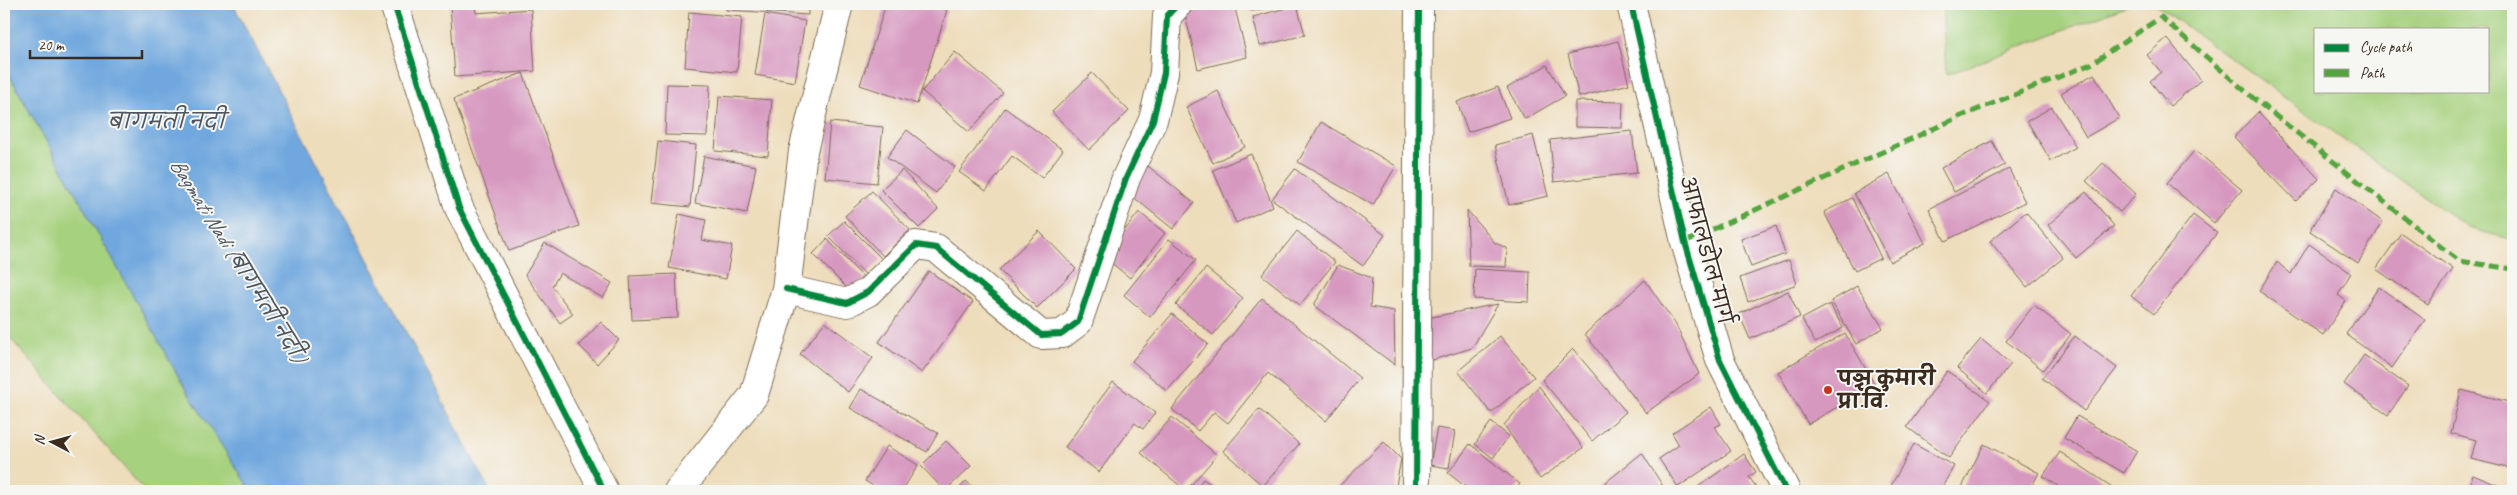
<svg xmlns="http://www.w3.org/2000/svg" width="2517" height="495" viewBox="0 0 2517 495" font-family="Caveat,'Playpen Sans Deva',sans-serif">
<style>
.green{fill:#a6d17e;stroke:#707e4e;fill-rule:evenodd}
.water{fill:#70a7de;stroke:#56687e}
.building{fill:#d798c0}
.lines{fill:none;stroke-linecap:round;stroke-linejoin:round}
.minor-casing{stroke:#7a6955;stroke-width:30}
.minor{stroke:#fff;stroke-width:28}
.quiet{stroke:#54a441;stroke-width:5;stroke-dasharray:10 5;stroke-linecap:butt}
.cycleway-casing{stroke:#f6f6f2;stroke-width:9}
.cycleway{stroke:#00873e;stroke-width:6}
.poi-dot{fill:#c8321e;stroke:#f6f6f2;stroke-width:2}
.labels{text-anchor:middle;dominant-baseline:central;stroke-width:4;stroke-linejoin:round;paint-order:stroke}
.street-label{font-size:20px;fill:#3b2a1e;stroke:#f6f6f2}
.poi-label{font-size:20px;font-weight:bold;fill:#3b2a1e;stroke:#f6f6f2;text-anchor:start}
.water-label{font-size:21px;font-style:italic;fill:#4e5661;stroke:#f6f6f2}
</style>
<rect width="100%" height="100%" fill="#f6f6f2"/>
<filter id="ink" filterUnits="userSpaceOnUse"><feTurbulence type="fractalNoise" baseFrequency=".02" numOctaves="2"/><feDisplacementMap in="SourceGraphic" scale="10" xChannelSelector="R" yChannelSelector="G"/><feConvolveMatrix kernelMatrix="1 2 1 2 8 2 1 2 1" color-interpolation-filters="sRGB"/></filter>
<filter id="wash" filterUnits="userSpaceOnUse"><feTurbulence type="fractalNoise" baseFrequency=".0096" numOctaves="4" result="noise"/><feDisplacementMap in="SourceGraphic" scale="20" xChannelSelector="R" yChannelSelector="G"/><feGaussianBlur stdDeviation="1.12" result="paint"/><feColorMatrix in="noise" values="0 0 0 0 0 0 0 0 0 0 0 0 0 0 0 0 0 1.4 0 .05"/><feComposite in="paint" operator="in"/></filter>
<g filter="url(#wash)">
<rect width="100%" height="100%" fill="#edb"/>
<path class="green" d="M1942 4H2131L1946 75Z
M2155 4H2513V240L2468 228ZM2316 29H2488V91H2316Z
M4 66 186 390 251 491H145L4 331Z"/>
<path class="water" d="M4 4H233L490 491H251L186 390 4 66Z"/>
<g id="blocks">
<path class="building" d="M450 4H475L476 13 531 9 535 71 455 77Z
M726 4H808V15L726 10Z
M886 4H928L947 10 917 104 860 85Z
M1208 4H1234L1247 57 1198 69 1184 10Z
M1250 4H1282V5L1251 11Z
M1297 5 1305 35 1260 46 1253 17Z
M689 12 742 17 737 72 685 67Z
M765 14 805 21 795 82 755 75Z
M2167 38 2201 80 2170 106 2150 81 2161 72 2147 55Z
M1618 41 1629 84 1579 97 1568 54Z
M955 52 1003 93 969 132 922 91Z
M1547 65 1565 96 1525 119 1507 88Z
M523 73 579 226 509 251 454 99Z
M1092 73 1129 111 1089 150 1052 112Z
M2094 74 2119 118 2086 137 2061 93Z
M667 84 710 85 707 136 665 135Z
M1498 87 1510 118 1468 132 1457 102Z
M1218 91 1245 147 1213 163 1186 107Z
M719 96 772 100 768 156 715 151Z
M1575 101 1623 102 1622 128 1575 127Z
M2052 107 2076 147 2051 161 2027 121Z
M1005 108 1063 150 1042 178 1012 156 986 191 959 172Z
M2258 112 2319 179 2296 201 2234 137Z
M830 122 883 127 877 183 825 178Z
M1321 122 1396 166 1373 205 1298 162Z
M907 130 955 167 936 193 887 157Z
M1632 131 1637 173 1554 182 1550 140Z
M1533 135 1548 196 1509 205 1495 145Z
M658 141 696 145 690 207 651 203Z
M1992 141 2005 165 1954 192 1941 168Z
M2195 150 2242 190 2214 223 2167 183Z
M1251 154 1273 206 1236 223 1213 170Z
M704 156 756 166 747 213 695 203Z
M2103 163 2136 194 2120 212 2086 181Z
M1148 166 1194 203 1173 229 1127 192Z
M1295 169 1385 235 1363 266 1272 199Z
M2009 169 2025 202 1945 241 1929 209Z
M902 170 938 209 919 228 881 190Z
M1889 174 1925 243 1890 262 1854 193Z
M2336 188 2383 222 2358 263 2310 231Z
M872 191 910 230 883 256 845 216Z
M2086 192 2114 226 2076 258 2048 225Z
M1852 198 1881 258 1855 271 1824 212Z
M1467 210 1495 243 1507 248 1506 267 1469 266Z
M1139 212 1165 233 1130 278 1104 257Z
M2026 212 2063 258 2027 287 1990 241Z
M679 214 706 220 702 240 732 246 726 279 669 268Z
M2193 215 2217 233 2154 314 2131 296Z
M844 221 882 259 866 275 828 236Z
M1776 226 1785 254 1751 267 1741 239Z
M1039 231 1076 269 1037 308 999 270Z
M1297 231 1335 262 1300 305 1262 275Z
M2401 233 2453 269 2428 305 2376 269Z
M827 239 865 279 851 292 813 254Z
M1169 239 1196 260 1150 317 1124 295Z
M545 243 612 283 603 298 560 273 552 286 573 314 560 323 525 275Z
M2309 244 2351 273 2338 295 2346 301 2323 335 2259 291 2277 262 2291 274Z
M1789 260 1797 284 1748 302 1740 278Z
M1338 265 1372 278 1370 307 1394 311 1395 365 1314 305Z
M1206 268 1243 298 1213 335 1176 305Z
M1475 269 1530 272 1529 302 1474 299Z
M929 271 973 302 922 373 879 342Z
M676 274 678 318 632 320 630 276Z
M1645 280 1676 325 1699 374 1646 413 1585 334Z
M1857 286 1883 328 1856 344 1831 301Z
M2379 287 2425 320 2392 368 2346 334Z
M1788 291 1800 317 1750 339 1739 314Z
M1262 298 1360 378 1326 421 1268 373 1228 423 1214 412 1198 431 1172 409Z
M1498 304 1472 348 1429 361 1427 318Z
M1830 304 1843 328 1815 343 1802 319Z
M2034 305 2071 334 2043 370 2006 341Z
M1172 314 1208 344 1167 391 1132 361Z
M601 322 619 340 597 364 579 345Z
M825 322 873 358 848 392 800 354Z
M1845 333 1875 385 1808 424 1778 372Z
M1500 336 1534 377 1491 413 1458 371Z
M2075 336 2117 368 2084 411 2042 378Z
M1981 339 2011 364 1987 393 1957 368Z
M1573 349 1626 412 1592 441 1542 380Z
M2364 355 2408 386 2388 415 2344 384Z
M1947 371 1990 401 1949 458 1907 427Z
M1113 382 1155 413 1143 429 1135 423 1099 472 1065 447Z
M1539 386 1583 448 1540 479 1504 425Z
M861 389 938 433 927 452 850 408Z
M2461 390 2513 403 2512 469 2471 459 2476 440 2451 433Z
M1711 407 1721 424 1715 427 1731 451 1678 487 1659 459 1679 445 1672 433Z
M1259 409 1299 444 1263 486 1223 451Z
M2077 416 2137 451 2124 473 2064 438Z
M1172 417 1217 455 1186 491 1141 453Z
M1491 422 1509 436 1493 458 1475 444Z
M1437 428 1455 431 1449 468 1430 465Z
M946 441 971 466 945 491 921 466Z
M1384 442 1401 459 1395 491H1334Z
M1470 444 1520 484 1514 491H1471L1448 473Z
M1914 444 1954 466 1940 491H1901L1891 486Z
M1984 444 2039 473 2029 491H1960Z
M887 446 918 465 902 491H882L865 481Z
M2060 452 2118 491H2065L2043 476Z
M1642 453 1666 491H1595Z
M1744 454 1756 472 1749 477 1759 491H1701L1698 487Z
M2473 475 2512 491H2467Z
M1203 479 1221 491H1194Z
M966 481 977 491H957Z"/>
</g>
</g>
<g filter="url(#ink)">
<use href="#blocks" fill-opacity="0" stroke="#7a6955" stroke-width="1"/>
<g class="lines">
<defs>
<path id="minor" d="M394 4 459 208 604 491
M1631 4 1685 242 1720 360 1786 491
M786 289 847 303 868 292 916 245 936 248 1041 335 1062 334 1078 322 1126 178 1153 120 1164 73 1167 16 1178 4
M678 491 754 395 786 289 803 151 839 4
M1416 491 1419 4"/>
</defs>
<use href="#minor" class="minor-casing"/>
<use href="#minor" class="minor"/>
<path class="quiet" d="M1685 242 1959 117 2091 64 2161 17 2253 98 2459 261 2513 269"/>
<defs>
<path id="cycleway" d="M394 4 459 208 604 491
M1631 4 1685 242 1720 360 1786 491
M786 289 847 303 868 292 916 245 936 248 1041 335 1062 334 1078 322 1126 178 1153 120 1164 73 1167 16 1178 4
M1416 491 1419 4"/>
</defs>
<use href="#cycleway" class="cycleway-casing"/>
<use href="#cycleway" class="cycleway"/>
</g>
</g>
<circle class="poi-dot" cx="1828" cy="390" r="5"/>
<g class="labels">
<g class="street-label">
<text transform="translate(1706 250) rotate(75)">आफालडोल मार्ग</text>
</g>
<g class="poi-label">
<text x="1838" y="378">पञ्च कुमारी<tspan x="1838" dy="23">प्रा.वि.</tspan></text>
</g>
<g class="water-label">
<text x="166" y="121">बागमती नदी</text>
<text transform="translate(238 260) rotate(58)">Bagmati Nadi (बागमती नदी)</text>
</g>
</g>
<rect width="2517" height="495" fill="none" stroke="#f6f6f2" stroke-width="20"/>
<rect x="2314" y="28" width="175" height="65" fill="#f6f6f2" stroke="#aba49d"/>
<rect x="2324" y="44" width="25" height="8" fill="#00873e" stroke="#aba49d"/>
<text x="2360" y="52" font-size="15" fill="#3b2a1e">Cycle path</text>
<rect x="2324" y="69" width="25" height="8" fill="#54a441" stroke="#aba49d"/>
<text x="2360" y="78" font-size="15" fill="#3b2a1e">Path</text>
<g transform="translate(52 442) rotate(276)" stroke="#f6f6f2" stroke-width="4" paint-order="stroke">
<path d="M0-4L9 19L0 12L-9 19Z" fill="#3b2a1e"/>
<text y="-8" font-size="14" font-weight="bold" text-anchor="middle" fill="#3b2a1e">N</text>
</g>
<path d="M30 50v8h112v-8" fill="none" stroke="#3b2a1e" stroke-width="2.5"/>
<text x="38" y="50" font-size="15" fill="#3b2a1e" stroke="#f6f6f2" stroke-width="4" paint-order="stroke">20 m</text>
</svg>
